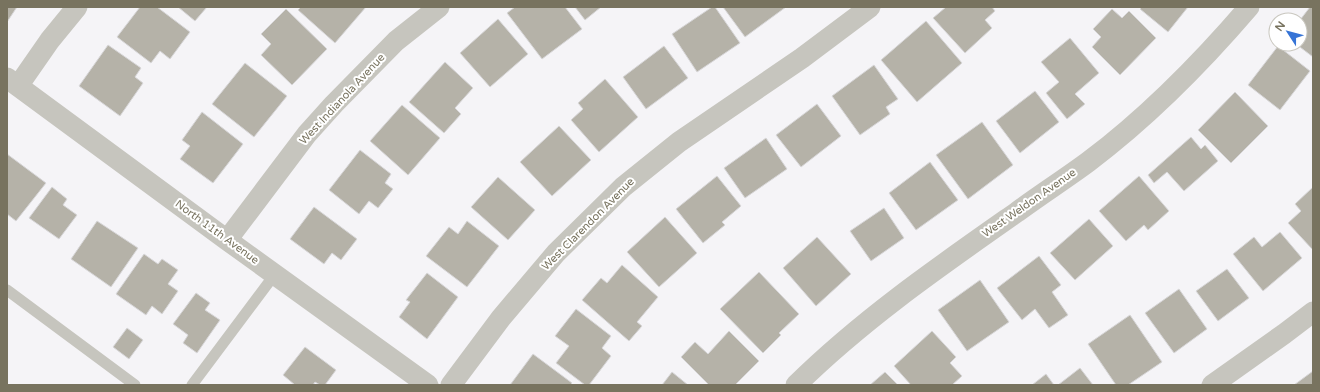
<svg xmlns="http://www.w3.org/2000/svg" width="1320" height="392" viewBox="0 0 1320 392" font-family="'Varela Round',sans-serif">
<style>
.building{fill:#b5b2a8;stroke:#d8d7d9}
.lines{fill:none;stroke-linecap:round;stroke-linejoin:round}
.lane{stroke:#c6c5be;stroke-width:11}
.street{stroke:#c6c5be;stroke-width:21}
.labels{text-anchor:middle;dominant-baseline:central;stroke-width:4;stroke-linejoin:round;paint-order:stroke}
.street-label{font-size:11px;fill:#78735f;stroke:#fff}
</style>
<rect width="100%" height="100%" fill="#f5f4f7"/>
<path class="building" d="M7 7H17L7 22Z
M140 7H157L190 32 170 59 160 51 151 63 117 37Z
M178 7H207L195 21Z
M301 7H366L335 43 298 10Z
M515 7H565L582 29 542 59 507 13Z
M575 7H601L585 20Z
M712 7H715L740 43 697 72 672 34Z
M723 7H786L745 37Z
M946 7H992L995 11 985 20 992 28 965 53 933 18Z
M1142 7H1188L1168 32 1140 9Z
M1310 7H1313V57L1296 44H1300V20Z
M286 9 327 49 292 85 261 55 271 44 261 34Z
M1112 9 1122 18 1129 11 1156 38 1120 75 1092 47 1101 37 1093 29Z
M498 19 528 54 490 87 460 53Z
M926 21 962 63 917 102 881 60Z
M1070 38 1099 73 1075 94 1085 104 1067 119 1046 93 1059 82 1041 62Z
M108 45 141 68 135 77 143 83 120 116 79 86Z
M664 46 688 78 646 109 623 77Z
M1278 46 1310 71 1280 110 1248 85Z
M445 62 473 88 455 108 461 114 444 133 409 102Z
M245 63 287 96 254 137 212 104Z
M874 65 898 99 886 107 890 114 860 135 832 96Z
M605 79 638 117 599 152 571 120 583 109 578 103Z
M1035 91 1059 122 1020 153 996 121Z
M1235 92 1268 126 1231 163 1198 130Z
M817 104 841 136 801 167 776 135Z
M402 105 440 138 408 175 370 141Z
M202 112 243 144 213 183 180 159 190 146 182 140Z
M982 122 1013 165 968 199 936 155Z
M559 126 591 160 552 196 520 162Z
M1191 137 1201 149 1205 145 1218 161 1184 191 1167 172 1154 183 1148 175Z
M766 138 787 169 745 198 724 168Z
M360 150 391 174 385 183 393 189 378 208 369 201 359 214 329 190Z
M7 154 46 183 16 221 7 214Z
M930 162 958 200 916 230 889 193Z
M717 176 741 206 722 222 725 225 703 243 676 209Z
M1139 176 1169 211 1148 230 1144 225 1126 241 1099 211Z
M498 177 535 210 508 240 471 207Z
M52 187 67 199 63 205 77 215 59 239 29 218Z
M1313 187V248L1312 249 1288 223 1301 211 1295 204Z
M314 207 357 239 341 260 332 253 324 264 290 239Z
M884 208 904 238 871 261 850 231Z
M665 217 697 253 659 287 627 252Z
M1089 219 1113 246 1075 280 1050 253Z
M97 221 138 248 111 287 71 259Z
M467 221 499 246 467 287 426 256 449 227 458 234Z
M1280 232 1302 258 1263 291 1233 254 1254 237 1262 247Z
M817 237 851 274 816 306 783 268Z
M144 254 158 264 162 259 178 270 168 284 178 291 162 314 152 306 146 315 116 294Z
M1039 256 1061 285 1052 292 1068 315 1049 328 1035 309 1022 320 997 288Z
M622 265 658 297 637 322 642 326 629 341 582 300 601 278 607 283Z
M1227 269 1249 298 1218 321 1196 291Z
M759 272 799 314 779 333 781 335 763 353 720 309Z
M427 273 458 297 427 339 399 317 410 302 406 300Z
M980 280 1009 322 967 351 938 310Z
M1179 289 1207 329 1174 353 1145 313Z
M196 293 210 303 205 310 220 320 197 353 183 343 188 335 173 324Z
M576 309 611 336 602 348 611 356 589 385H585L556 363 569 346 555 336Z
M1130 315 1162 362 1128 385H1116L1088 344Z
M127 328 143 340 129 359 113 347Z
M729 331 759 361 735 385H709L681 357 695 342 708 354Z
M932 331 956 357 950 363 962 376 952 385H911L894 366Z
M305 347 336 370 325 385H320L315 382 313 385H295L283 375Z
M533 354 572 383 570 385H510Z
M1080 368 1093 385H1058Z
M1313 371V385H1294Z
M672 372 688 385H662Z
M885 372 898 385H870Z
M1046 374 1054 385H1032Z"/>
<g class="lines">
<path class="lane" d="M7 290 135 385
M192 385 275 274"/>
<path class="street" d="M7 78 227 240 428 385
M18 86 50 40 77 7
M227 240 307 134 334 104 396 41 439 7
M451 385 501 318 556 253 623 187 679 142 802 58 870 7
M796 385C863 319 940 266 1017 212 1040 195 1065 179 1088 162 1148 117 1201 63 1249 7
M1212 385 1284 334 1313 312"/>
</g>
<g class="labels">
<g class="street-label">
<text transform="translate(342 99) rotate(-47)">West Indianola Avenue</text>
<text transform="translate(1029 203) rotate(-35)">West Weldon Avenue</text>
<text transform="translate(588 224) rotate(-45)">West Clarendon Avenue</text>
<text transform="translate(217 232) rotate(36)">North 11th Avenue</text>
</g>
</g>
<rect width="1320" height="392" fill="none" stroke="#78735f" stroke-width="16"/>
<g transform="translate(1288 32) rotate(306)"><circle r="19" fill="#ffffff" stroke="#c9c7bf"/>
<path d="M0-3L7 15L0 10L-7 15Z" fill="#3674d6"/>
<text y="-6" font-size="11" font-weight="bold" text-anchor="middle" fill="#78735f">N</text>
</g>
</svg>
